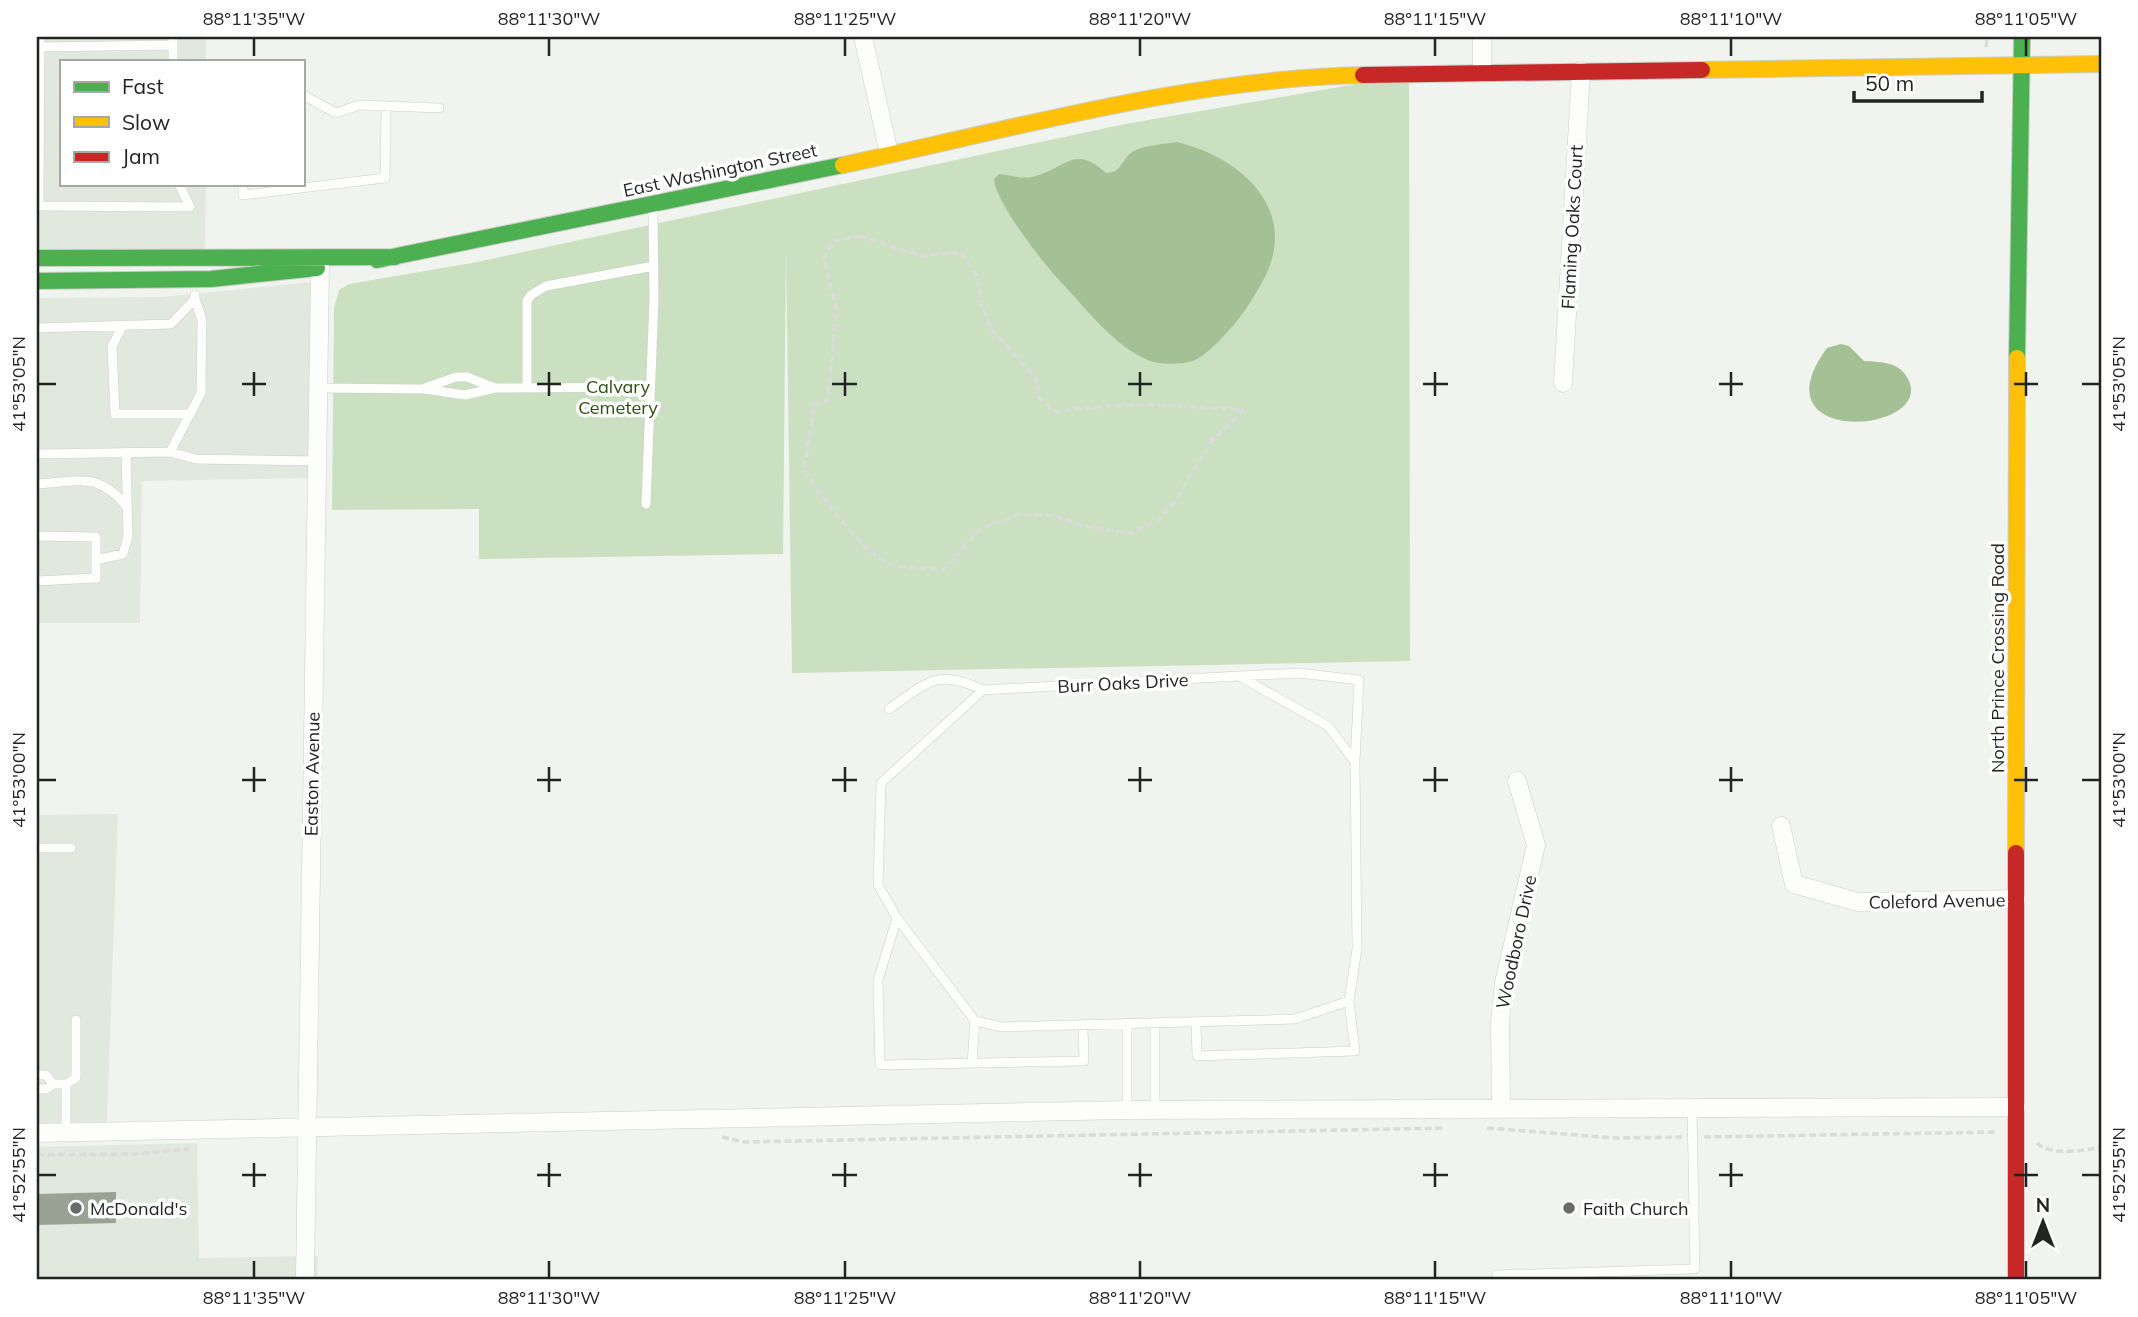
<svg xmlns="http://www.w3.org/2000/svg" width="2138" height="1317" viewBox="0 0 2138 1317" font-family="Mulish,sans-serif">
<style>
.built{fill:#e1e8de}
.green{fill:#cae0c0}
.water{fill:#a4c196}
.building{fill:#99a295}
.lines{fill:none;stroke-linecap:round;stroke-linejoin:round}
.lane-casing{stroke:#cbceca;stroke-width:10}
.street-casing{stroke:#cbceca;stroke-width:19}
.fast-casing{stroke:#cbceca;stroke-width:18}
.slow-casing{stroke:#cbceca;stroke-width:18}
.jam-casing{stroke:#cbceca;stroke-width:18}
.path{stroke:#dbdcda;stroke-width:3.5;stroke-dasharray:7 3.5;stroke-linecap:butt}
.lane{stroke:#fdfdfc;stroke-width:9}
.street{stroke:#fdfdfc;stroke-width:18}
.fast{stroke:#4caf50;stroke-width:16}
.slow{stroke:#ffc107;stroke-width:16}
.jam{stroke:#c62828;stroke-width:16}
.ticks{fill:none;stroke:#222421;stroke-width:2.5}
.poi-dot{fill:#6a6c69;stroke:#fff;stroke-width:2.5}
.labels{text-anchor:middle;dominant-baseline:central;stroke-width:7;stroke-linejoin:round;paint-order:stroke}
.street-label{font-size:18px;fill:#222421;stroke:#fff}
.park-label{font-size:18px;fill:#284f11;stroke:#fff}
.poi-label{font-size:18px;fill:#222421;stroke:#fff;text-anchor:start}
.neatline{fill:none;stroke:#222421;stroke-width:2.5}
.ticks-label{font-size:18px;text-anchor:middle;fill:#222421}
</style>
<rect width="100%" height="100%" fill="#f0f3ee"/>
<path class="built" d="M37 37H206V61H61V184H206L205 253 37 255Z
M313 282 310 478 142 481 140 623H37V298L162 297Z
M118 814 107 1122 37 1123V815Z
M197 1143 199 1258 318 1256 317 1280H37V1147Z"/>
<path class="green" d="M1409 75 1410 661 792 673 786 248 783 554 479 559V509L332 510 334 308 339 290 349 284 472 263 1125 124Z"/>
<path class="water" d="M1177 142C1229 154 1289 196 1272 259 1268 274 1259 288 1251 301 1240 319 1215 349 1197 359 1186 365 1161 365 1150 361 1114 347 1085 307 1059 280 1043 263 994 200 994 179L999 174C1010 175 1022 179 1032 177 1066 169 1074 143 1106 173 1124 173 1121 156 1136 150 1148 145 1164 144 1177 142Z
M1841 344 1849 346 1864 361C1882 362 1901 362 1909 381 1932 434 1754 447 1827 348Z"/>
<path class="building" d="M116 1192V1223L37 1225V1194Z"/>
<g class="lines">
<defs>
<path id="lane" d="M40 37 39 206 190 207 179 184
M173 37V61
M40 47 173 45
M303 95 336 113 359 105 439 108
M243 184V195L385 178 386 106
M122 327 112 346 115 414H191
M37 328 171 324 195 299V295
M318 388 422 389 456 377H467L495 388 649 387
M527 388V301L531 295 546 286 654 266
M424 389 465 395 495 388
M170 452 196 459 317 461
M37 454 170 452 201 393 202 320 195 299
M37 484C79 482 98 471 127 507
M646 504 654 299 653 207
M37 536 96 537V578L37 581
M96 560 123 554 128 536 126 452
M1239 676 1328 726 1355 762 1357 949 1349 1001 1295 1019 1002 1027 975 1021 897 918 878 885 881 783 983 690Z
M1239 676 1299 673 1359 680 1355 762
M889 709C928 682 937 668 983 690
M37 848H71
M897 918 878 980 880 1065 1084 1061 1083 1026
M1196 1023 1197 1056 1355 1051 1349 1001
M1127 1025V1110
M1155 1025V1110
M972 1063 975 1021
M37 1075H46L53 1084
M37 1089H46L53 1084H66
M66 1133V1084L76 1078V1020
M1497 1280V1275L1695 1269 1692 1109"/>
<path id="street" d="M863 37 889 153
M1482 37V73
M1563 383 1581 71
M1781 826 1794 884 1858 902 2016 899
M1501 1107 1500 1022 1504 983 1536 845 1517 781
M37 1133 1127 1110 2016 1107
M305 1280 320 268"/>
<path id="fast" d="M37 258 395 257
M377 260 843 165
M37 281 211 279 317 268
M2017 358 2022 37"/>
<path id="slow" d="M1702 70 2101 64
M843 165C1013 129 1187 79 1363 75
M2016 853 2017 358"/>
<path id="jam" d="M1363 75 1702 70
M2016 1280V853"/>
</defs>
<use href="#lane" class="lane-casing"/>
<use href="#street" class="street-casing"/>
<use href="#fast" class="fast-casing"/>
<use href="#slow" class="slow-casing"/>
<use href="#jam" class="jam-casing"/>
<path class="path" d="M1986 47 1987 37
M860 236 921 256 961 252 978 278 982 306 993 331 1035 377 1039 398 1056 412C1119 401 1179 406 1243 410L1211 442 1174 502 1157 521 1130 533 1084 526 1050 515H1016L980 529 943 570C928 568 909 569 894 565 866 559 822 495 804 471L814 405 828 400 836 309 824 258 833 241Z
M1487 1128 1615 1138 1682 1137
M722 1137 744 1142 1445 1128
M1704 1137 1997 1132
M2037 1143C2050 1156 2083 1151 2101 1147
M37 1155 134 1154 189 1149"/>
<use href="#lane" class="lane"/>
<use href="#street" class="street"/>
<use href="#fast" class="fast"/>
<use href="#slow" class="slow"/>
<use href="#jam" class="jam"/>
</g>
<path class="ticks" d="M254 38V56M549 38V56M845 38V56M1140 38V56M1435 38V56M1731 38V56M2026 38V56M254 372V396M549 372V396M845 372V396M1140 372V396M1435 372V396M1731 372V396M2026 372V396M38 384H56M242 384H266M537 384H561M832 384H857M1128 384H1152M1423 384H1448M1719 384H1743M2014 384H2038M2082 384H2100M254 767V792M549 767V792M845 767V792M1140 767V792M1435 767V792M1731 767V792M2026 767V792M38 780H56M242 780H266M537 780H561M832 780H857M1128 780H1152M1423 780H1448M1719 780H1743M2014 780H2038M2082 780H2100M254 1163V1187M549 1163V1187M845 1163V1187M1140 1163V1187M1435 1163V1187M1731 1163V1187M2026 1163V1187M38 1175H56M242 1175H266M537 1175H561M832 1175H857M1128 1175H1152M1423 1175H1448M1719 1175H1743M2014 1175H2038M2082 1175H2100M254 1261V1278M549 1261V1278M845 1261V1278M1140 1261V1278M1435 1261V1278M1731 1261V1278M2026 1261V1278"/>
<g class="poi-dot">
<circle cx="76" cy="1208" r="7"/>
<circle cx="1569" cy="1208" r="7"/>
</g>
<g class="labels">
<g class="street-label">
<text transform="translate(720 170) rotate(-12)">East Washington Street</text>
<text transform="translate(1572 227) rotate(-87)">Flaming Oaks Court</text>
<text transform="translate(1997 658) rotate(-90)">North Prince Crossing Road</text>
<text transform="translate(1123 683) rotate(-3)">Burr Oaks Drive</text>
<text transform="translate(312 774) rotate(-89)">Easton Avenue</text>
<text transform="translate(1937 901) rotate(-1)">Coleford Avenue</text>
<text transform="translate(1516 942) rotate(-78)">Woodboro Drive</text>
</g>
<g class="park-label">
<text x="618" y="386">Calvary<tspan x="618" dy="21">Cemetery</tspan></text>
</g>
<g class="poi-label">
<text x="90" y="1208">McDonald's</text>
<text x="1583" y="1208">Faith Church</text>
</g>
</g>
<rect width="2138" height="1317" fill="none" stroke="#ffffff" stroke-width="77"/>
<rect x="60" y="60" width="245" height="126" fill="#ffffff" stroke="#a7a7a6" stroke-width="2"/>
<rect x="74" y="82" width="35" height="10" fill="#4caf50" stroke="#a7a7a6" stroke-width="2"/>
<text x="122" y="94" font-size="21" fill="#222421">Fast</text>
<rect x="74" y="117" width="35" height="10" fill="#ffc107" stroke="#a7a7a6" stroke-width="2"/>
<text x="122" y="130" font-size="21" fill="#222421">Slow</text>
<rect x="74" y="152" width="35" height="10" fill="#c62828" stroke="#a7a7a6" stroke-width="2"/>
<text x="122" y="164" font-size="21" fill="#222421">Jam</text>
<g transform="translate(2043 1222)" stroke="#ffffff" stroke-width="5" paint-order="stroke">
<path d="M0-5L12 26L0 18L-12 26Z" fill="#222421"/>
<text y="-10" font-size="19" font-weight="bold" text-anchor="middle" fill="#222421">N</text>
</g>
<path d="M1854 91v10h128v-10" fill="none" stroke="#222421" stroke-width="3.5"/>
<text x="1865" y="91" font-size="21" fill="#222421" stroke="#ffffff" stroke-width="5" paint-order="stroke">50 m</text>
<rect x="38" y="38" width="2062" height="1240" class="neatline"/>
<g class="ticks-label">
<text x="254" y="25">88°11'35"W</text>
<text x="549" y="25">88°11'30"W</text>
<text x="845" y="25">88°11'25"W</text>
<text x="1140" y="25">88°11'20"W</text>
<text x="1435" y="25">88°11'15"W</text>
<text x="1731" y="25">88°11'10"W</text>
<text x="2026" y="25">88°11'05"W</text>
<text transform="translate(19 384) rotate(-90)" y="6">41°53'05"N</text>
<text transform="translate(2119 384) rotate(-90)" y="6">41°53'05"N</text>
<text transform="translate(19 780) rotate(-90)" y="6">41°53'00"N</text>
<text transform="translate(2119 780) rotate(-90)" y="6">41°53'00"N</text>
<text transform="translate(19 1175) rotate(-90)" y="6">41°52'55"N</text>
<text transform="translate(2119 1175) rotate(-90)" y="6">41°52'55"N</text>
<text x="254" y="1304">88°11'35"W</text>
<text x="549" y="1304">88°11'30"W</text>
<text x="845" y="1304">88°11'25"W</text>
<text x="1140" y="1304">88°11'20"W</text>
<text x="1435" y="1304">88°11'15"W</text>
<text x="1731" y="1304">88°11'10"W</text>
<text x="2026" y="1304">88°11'05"W</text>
</g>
</svg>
